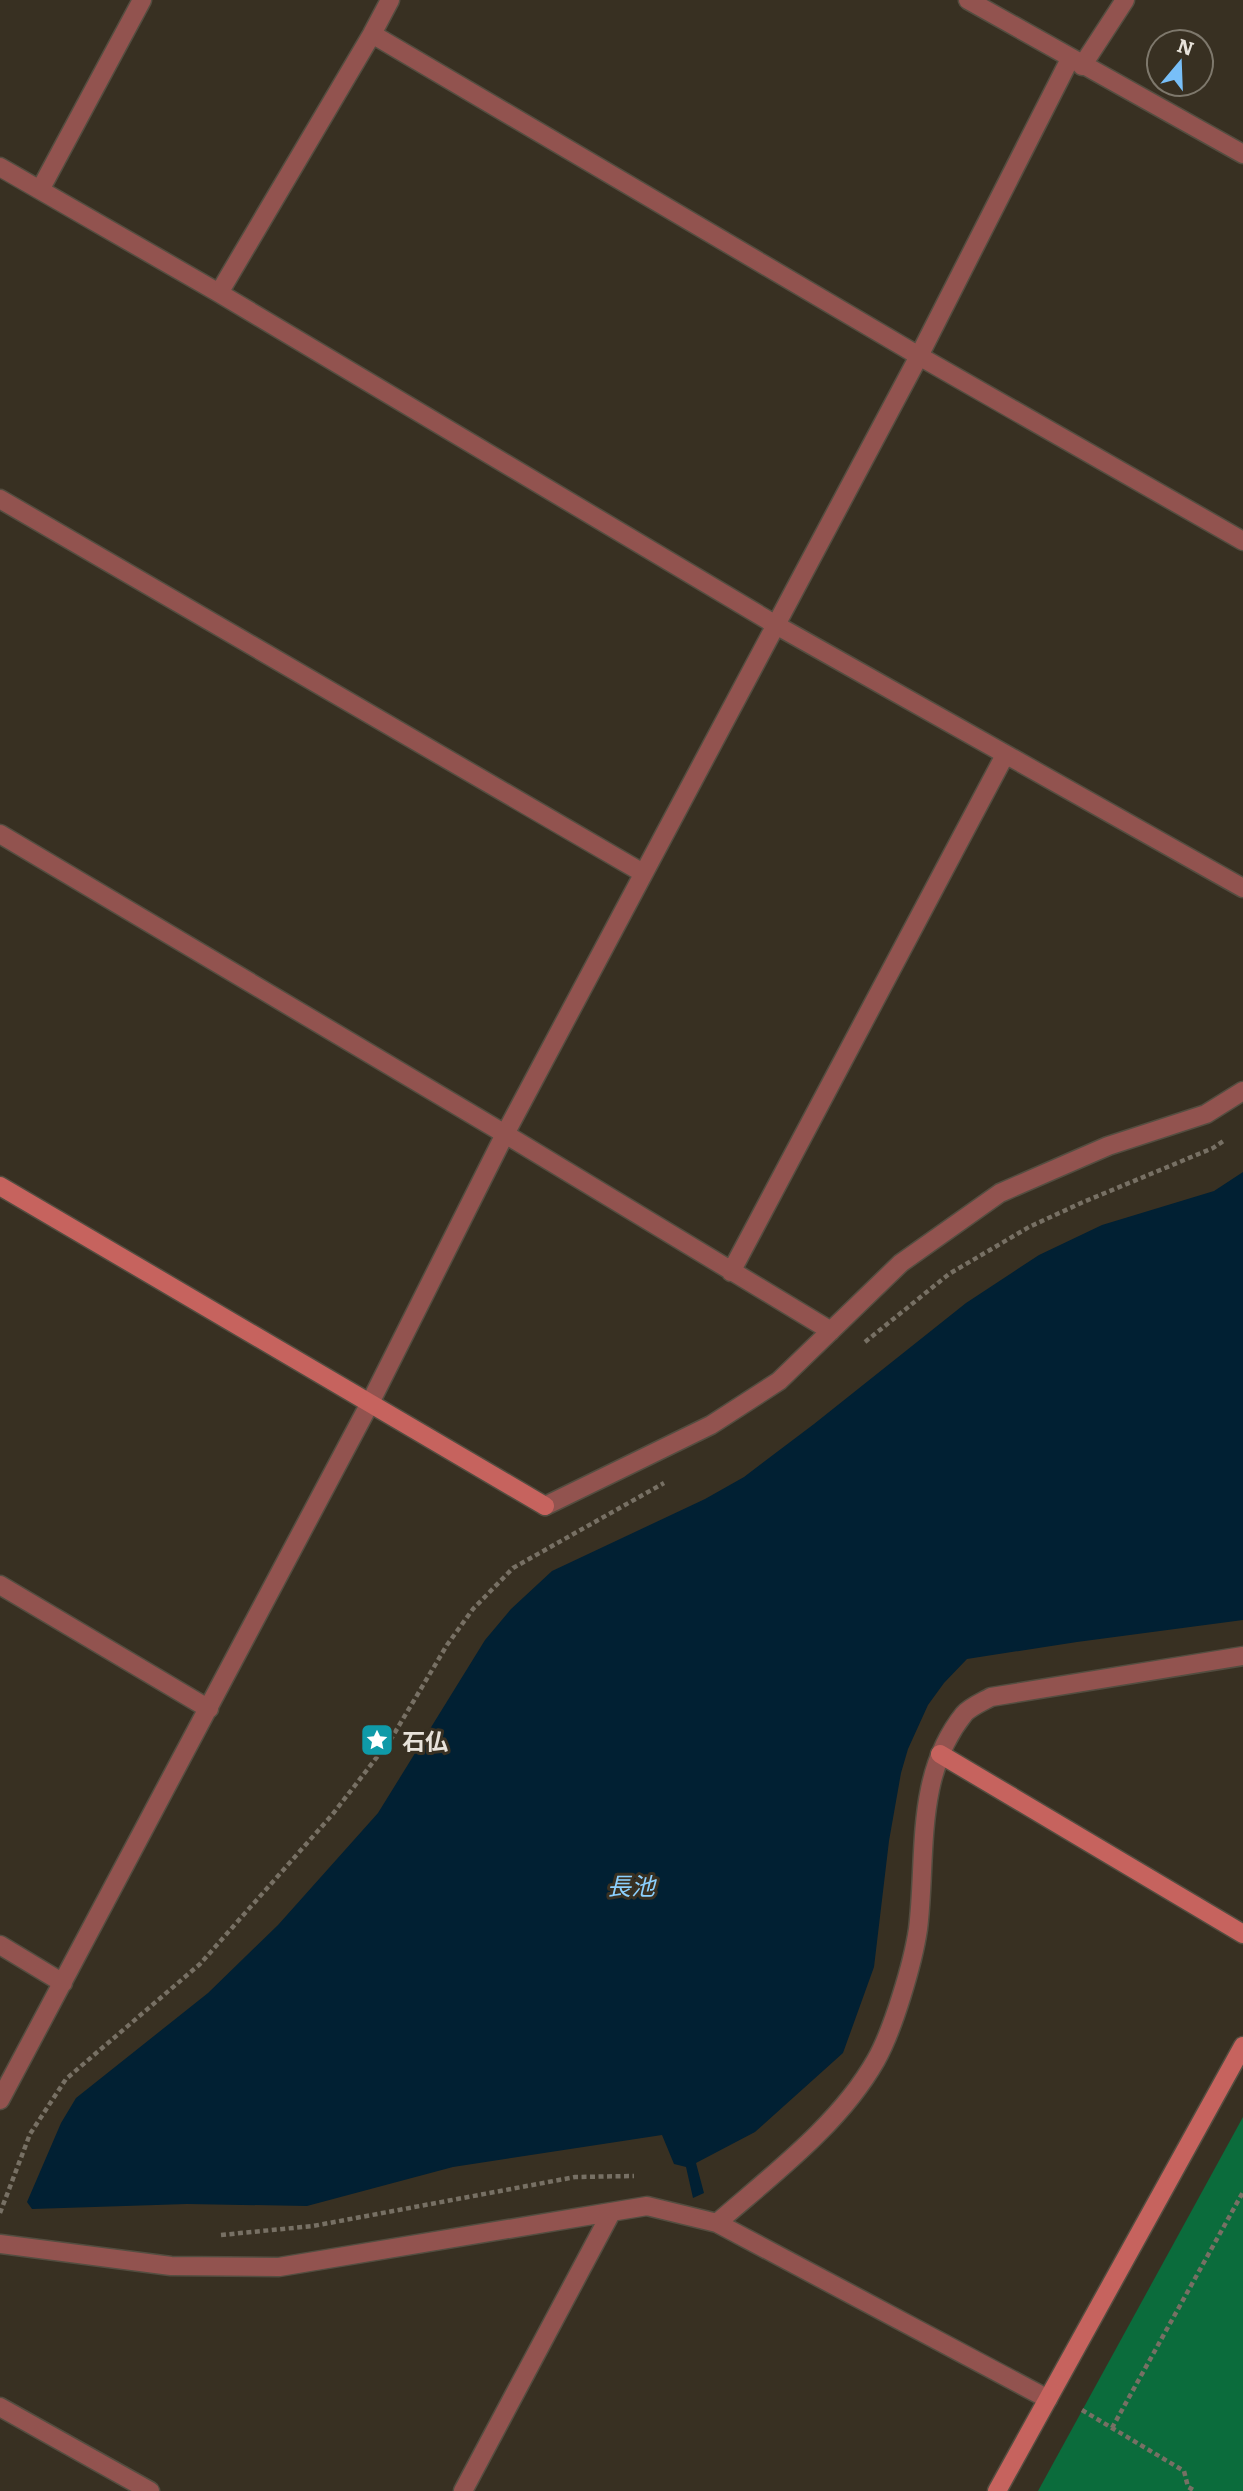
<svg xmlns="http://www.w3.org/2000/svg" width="1243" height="2491" viewBox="0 0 1243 2491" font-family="Literata,'Noto Sans JP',serif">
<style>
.green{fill:#0b6c3c}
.water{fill:#012033}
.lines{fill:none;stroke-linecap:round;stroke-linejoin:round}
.street-casing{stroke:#544d40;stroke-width:21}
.secondary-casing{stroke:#544d40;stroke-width:21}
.path{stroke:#777064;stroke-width:4.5;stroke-dasharray:5 3.5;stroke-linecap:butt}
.street{stroke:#92534f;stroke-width:18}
.secondary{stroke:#c6635e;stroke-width:18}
.labels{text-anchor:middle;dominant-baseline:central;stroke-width:6;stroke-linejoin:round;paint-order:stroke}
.poi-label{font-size:23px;font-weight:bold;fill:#e8e3db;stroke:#383022;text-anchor:start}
.water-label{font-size:24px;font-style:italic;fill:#8cd0fe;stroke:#383022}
</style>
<rect width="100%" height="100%" fill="#383022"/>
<path class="green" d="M1243 2117V2491H1038Z"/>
<path class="water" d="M1243 1172V1620L1077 1642 967 1659 944 1683 928 1705 908 1749 901 1773 889 1841 874 1967 843 2053 755 2132 696 2163 704 2193 693 2198 686 2167 674 2164 662 2135 453 2167 307 2206 187 2204 32 2209 27 2202 61 2123 76 2098 208 1993 278 1925 378 1813 485 1640 511 1609 552 1571 705 1499 744 1477 814 1424 966 1303 1039 1255 1102 1225 1214 1191Z"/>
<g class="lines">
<defs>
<path id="street" d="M968 0 1243 154
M372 34 919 356 1243 541
M1082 66 1125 0
M0 167 219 293 776 625 1243 888
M40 190 142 0
M219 293 372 34 390 0
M0 499 643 873
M0 834 505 1134 831 1331
M731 1272 1005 755
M545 1506 711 1425 779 1381 901 1263 1000 1193 1108 1146 1206 1114 1243 1091
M0 1585 209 1709
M0 1945 63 1983
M0 2100 369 1405 505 1134 919 356 1070 59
M717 2223C772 2175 840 2124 876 2060 893 2030 913 1963 918 1929 927 1856 914 1776 964 1714 970 1707 982 1702 991 1697L1243 1656
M0 2244 171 2266 279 2267 647 2206 717 2223 1048 2399
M0 2407 150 2491
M463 2491 611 2213"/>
<path id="secondary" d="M0 1186 545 1506
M940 1754 1243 1934
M997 2491 1243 2046"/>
</defs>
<use href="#street" class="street-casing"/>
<use href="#secondary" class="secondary-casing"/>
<path class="path" d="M865 1342 949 1274 1029 1227 1081 1203 1213 1148 1225 1140
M0 2213 30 2134 66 2079 200 1964 332 1815 391 1739 447 1645 473 1609 513 1568 664 1483
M221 2235 313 2226 575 2177 634 2176
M1082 2410 1184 2471 1188 2487 1195 2491
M1112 2428 1243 2192"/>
<use href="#street" class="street"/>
<use href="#secondary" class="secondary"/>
</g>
<defs>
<symbol id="sight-square" viewBox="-11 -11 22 22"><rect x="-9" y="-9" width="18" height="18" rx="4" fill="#0f9aa8" stroke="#383022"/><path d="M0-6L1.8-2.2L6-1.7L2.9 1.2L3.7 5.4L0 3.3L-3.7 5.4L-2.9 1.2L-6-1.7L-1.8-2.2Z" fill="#fff"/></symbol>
</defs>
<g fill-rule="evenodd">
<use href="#sight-square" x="358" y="1721" width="38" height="38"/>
</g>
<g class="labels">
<g class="poi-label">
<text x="402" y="1740">石仏</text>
</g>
<g class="water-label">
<text x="631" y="1884">長池</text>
</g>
</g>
<g transform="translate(1180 63) rotate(19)"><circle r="33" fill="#383022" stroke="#7e786c" stroke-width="2"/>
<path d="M0-5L12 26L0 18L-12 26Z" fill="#78bff8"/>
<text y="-10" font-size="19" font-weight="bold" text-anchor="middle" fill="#e8e3db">N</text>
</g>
</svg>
